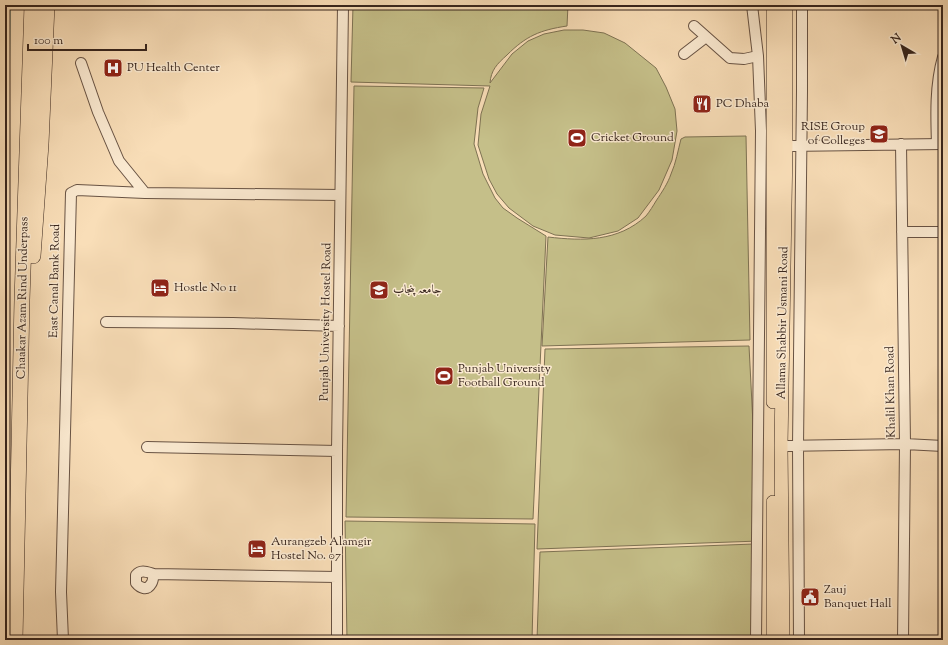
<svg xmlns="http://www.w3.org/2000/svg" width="948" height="645" viewBox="0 0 948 645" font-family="'Sorts Mill Goudy',Amiri,serif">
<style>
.green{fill:#c5bf89;stroke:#7e7253}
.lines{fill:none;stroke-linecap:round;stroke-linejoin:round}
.canal{stroke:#9fbdaa;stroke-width:8}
.minor-casing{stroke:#685344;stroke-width:12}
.major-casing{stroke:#37251d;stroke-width:14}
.highway-casing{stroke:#37251d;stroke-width:16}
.minor{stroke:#fbead1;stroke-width:10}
.major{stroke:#f9deb8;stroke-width:13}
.highway{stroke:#f9deb8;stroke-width:15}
.labels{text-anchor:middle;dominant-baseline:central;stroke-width:3;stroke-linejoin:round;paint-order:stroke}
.poi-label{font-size:12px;fill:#37251d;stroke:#fbead1;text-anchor:start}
.street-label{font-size:12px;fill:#37251d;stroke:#fbead1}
</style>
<rect width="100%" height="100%" fill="#f9deb8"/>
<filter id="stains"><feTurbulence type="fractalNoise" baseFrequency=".005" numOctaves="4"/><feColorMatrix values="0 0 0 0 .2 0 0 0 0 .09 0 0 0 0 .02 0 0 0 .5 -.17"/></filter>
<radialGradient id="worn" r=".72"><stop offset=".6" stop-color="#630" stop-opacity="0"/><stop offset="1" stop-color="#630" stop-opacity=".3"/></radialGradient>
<path class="green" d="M353 5H568L567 26C540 30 526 36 507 55 497 64 491 70 490 83L512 54 528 41 544 34 564 30H583L604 33 625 43 656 68 666 87 675 109 677 131 672 160 659 190 638 218 618 231 589 238 555 235 533 226 509 208 497 194 489 179 478 145 481 114 490 86 351 82Z
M354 86 484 88 478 108 474 144 483 174 495 198 503 208 517 218 546 236 533 519 346 517Z
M746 136 750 340 542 346 548 237C583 241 618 242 646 216 650 211 653 206 656 201 662 192 668 183 671 174 676 163 678 150 681 139L685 137Z
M749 346 759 541 537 549 545 349Z
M345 521 535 524 532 640H347Z
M754 544 756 640H537L540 552Z"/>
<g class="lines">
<path class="canal" d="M5 123 7 5"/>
<defs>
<path id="minor" d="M752 5 758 56 761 131 756 640
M694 26 730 58 744 59 758 56
M684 54 706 37
M81 63 98 112 119 161 145 193
M901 144 905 444 903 640
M937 144C936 115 935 85 943 57
M786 146 943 144
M902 232H943
M106 322 233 323 339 326
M781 446 905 444 943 446
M147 447 337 451
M154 574C153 577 153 582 151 584 147 591 140 588 136 583V575C141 569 147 572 154 574L337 577
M63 640 61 592 71 193 77 190 145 193 340 195
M337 640V451L343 5
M799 640 798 446 802 91V5"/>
<path id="major" d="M773 5V402
M773 640V502
M783 640 781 446 786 146V5"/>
<path id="highway" d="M33 256 41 144 47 5
M15 640 22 300 32 5"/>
</defs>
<use href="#minor" class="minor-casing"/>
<use href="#major" class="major-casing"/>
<use href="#highway" class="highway-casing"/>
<use href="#minor" class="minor"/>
<use href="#major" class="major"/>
<use href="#highway" class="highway"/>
</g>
<defs>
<symbol id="hospital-square" viewBox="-11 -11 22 22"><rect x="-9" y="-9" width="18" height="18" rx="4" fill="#8f2418" stroke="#fbead1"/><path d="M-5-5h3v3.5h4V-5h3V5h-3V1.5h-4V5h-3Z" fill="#fff"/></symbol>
<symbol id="restaurant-square" viewBox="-11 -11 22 22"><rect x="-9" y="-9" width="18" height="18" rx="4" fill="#8f2418" stroke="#fbead1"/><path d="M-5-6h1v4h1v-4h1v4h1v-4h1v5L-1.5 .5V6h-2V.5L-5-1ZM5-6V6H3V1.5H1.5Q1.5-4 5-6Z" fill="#fff"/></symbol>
<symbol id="university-square" viewBox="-11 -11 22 22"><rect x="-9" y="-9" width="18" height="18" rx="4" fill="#8f2418" stroke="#fbead1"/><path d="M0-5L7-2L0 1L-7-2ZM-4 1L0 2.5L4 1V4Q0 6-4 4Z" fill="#fff"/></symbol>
<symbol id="stadium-square" viewBox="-11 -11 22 22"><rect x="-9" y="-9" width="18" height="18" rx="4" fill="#8f2418" stroke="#fbead1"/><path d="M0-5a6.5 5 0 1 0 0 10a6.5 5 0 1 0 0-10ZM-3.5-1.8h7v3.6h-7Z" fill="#fff"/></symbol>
<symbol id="hotel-square" viewBox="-11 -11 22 22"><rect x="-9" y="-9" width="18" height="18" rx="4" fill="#8f2418" stroke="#fbead1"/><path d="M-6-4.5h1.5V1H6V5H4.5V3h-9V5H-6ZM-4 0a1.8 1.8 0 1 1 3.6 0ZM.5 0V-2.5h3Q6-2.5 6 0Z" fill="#fff"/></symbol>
<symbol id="civic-square" viewBox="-11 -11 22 22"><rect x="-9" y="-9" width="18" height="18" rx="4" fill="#8f2418" stroke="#fbead1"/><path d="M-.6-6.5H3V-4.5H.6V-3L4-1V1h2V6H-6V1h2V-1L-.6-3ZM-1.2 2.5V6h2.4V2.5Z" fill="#fff"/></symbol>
</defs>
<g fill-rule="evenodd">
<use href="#hospital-square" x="102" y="57" width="22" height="22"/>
<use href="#restaurant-square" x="691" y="93" width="22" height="22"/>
<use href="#university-square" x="868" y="123" width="22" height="22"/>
<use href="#stadium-square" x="566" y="127" width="22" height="22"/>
<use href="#hotel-square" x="149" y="277" width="22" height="22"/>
<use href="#university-square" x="368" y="279" width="22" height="22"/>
<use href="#stadium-square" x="433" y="365" width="22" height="22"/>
<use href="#hotel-square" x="246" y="538" width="22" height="22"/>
<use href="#civic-square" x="799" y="586" width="22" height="22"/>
</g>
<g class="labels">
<g class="poi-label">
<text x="127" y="68">PU Health Center</text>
<text x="716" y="104">PC Dhaba</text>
<text x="865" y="127" text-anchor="end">RISE Group<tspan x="865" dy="14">of Colleges</tspan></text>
<text x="591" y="138">Cricket Ground</text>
<text x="174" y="288">Hostle No 11</text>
<text x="393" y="290">جامعہ پنجاب</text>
<text x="458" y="369">Punjab University<tspan x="458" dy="14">Football Ground</tspan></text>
<text x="271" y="542">Aurangzeb Alamgir<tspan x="271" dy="14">Hostel No. 07</tspan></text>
<text x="824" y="590">Zauj<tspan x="824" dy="14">Banquet Hall</tspan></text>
</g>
<g class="street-label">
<text transform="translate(55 281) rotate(-89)">East Canal Bank Road</text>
<text transform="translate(23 298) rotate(-89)">Chaakar Azam Rind Underpass</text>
<text transform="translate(326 322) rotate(-89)">Punjab University Hostel Road</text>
<text transform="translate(783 323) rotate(-89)">Allama Shabbir Usmani Road</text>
<text transform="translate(891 392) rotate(-91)">Khalil Khan Road</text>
</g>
</g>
<rect width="948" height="645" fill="none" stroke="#f9deb8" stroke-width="20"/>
<rect x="6" y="6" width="936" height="633" fill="none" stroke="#37251d" stroke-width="2"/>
<rect x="10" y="10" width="928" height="625" fill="none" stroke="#37251d"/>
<g transform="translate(902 46) rotate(322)" stroke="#fbead1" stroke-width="3" paint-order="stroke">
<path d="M0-3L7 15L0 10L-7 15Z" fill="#37251d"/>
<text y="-6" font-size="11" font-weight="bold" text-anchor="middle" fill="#37251d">N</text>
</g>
<path d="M28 44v6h118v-6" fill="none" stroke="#37251d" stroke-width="2"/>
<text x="34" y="44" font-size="12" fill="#37251d" stroke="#fbead1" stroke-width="3" paint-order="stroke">100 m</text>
<rect width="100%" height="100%" filter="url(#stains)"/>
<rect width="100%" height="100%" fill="url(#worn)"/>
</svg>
